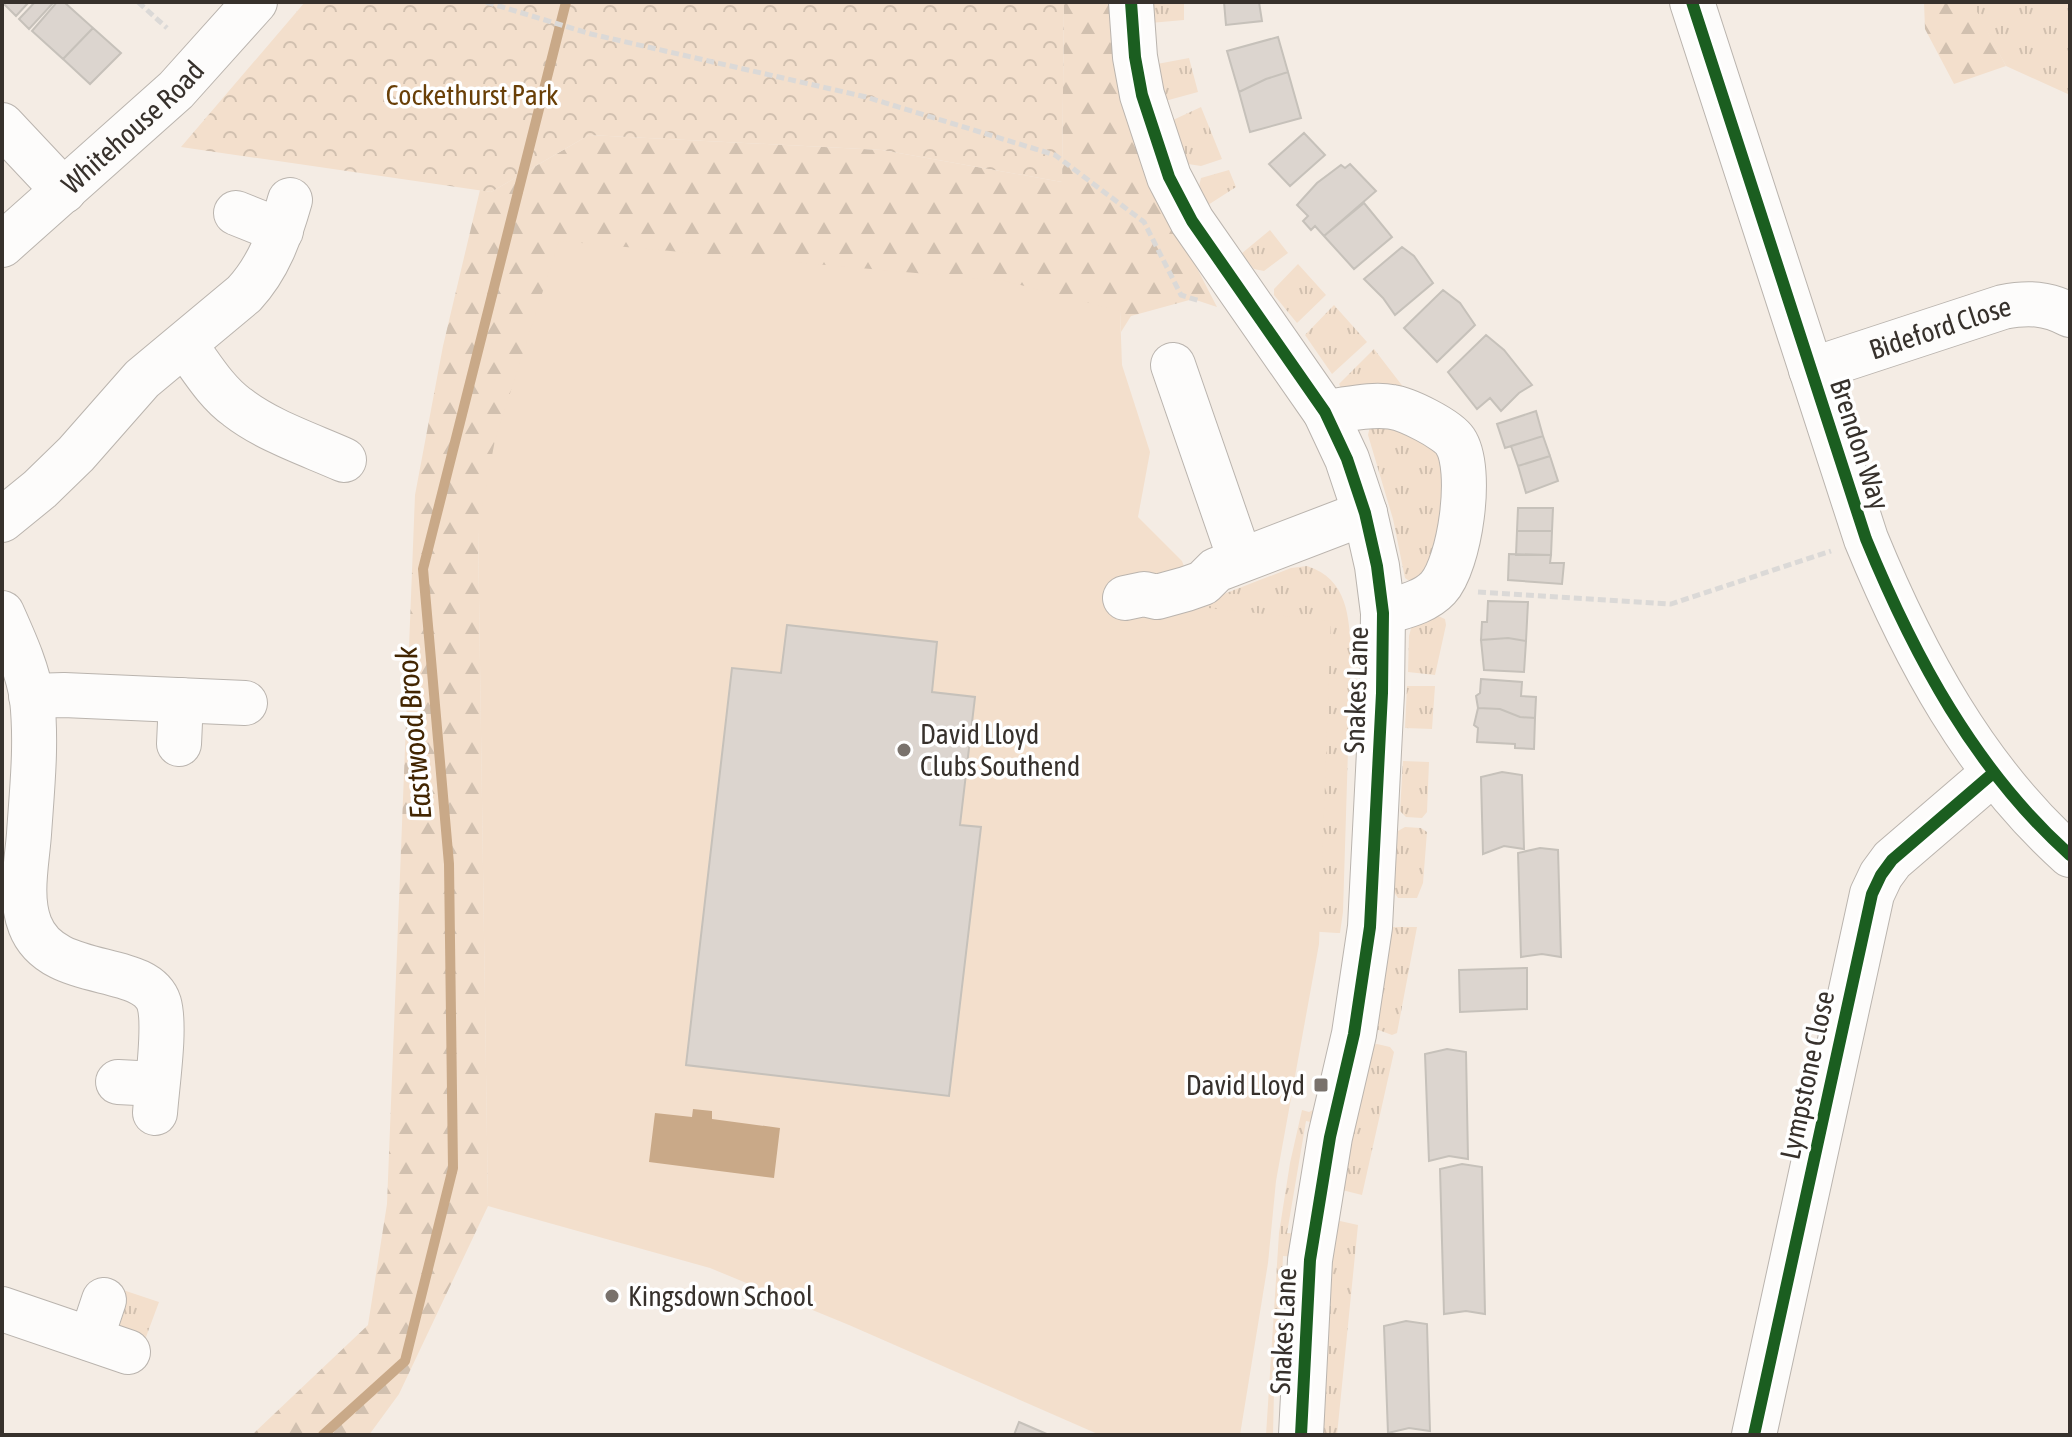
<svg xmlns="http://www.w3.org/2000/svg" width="2072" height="1437" viewBox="0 0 2072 1437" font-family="'Asap Condensed',sans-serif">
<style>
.grass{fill:url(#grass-tufts)}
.forest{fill:url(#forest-firs)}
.park{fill:url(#park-crowns)}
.pitch{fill:#f3dfcc}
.water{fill:#c9a988}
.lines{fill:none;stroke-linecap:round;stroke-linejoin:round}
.stream{stroke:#c9a988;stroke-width:10}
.building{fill:#dcd5cf;stroke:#c6c1ba;stroke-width:2}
.minor-casing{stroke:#bab4ae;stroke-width:46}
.path{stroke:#dbd9d7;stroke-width:5;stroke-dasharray:8 4;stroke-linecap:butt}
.minor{stroke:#fdfcfb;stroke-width:44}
.cycleway-casing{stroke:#fff;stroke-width:17}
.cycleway{stroke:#1b5e20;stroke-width:12}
.poi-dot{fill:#79726c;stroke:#fff;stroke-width:3}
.labels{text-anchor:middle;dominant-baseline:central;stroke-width:7;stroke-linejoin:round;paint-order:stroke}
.park-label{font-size:28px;fill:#693f07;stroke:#fff}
.street-label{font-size:28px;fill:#37312c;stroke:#fff}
.poi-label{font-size:28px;fill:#37312c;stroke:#fff;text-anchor:start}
.water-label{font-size:30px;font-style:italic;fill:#422501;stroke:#fff}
</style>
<defs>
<pattern id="grass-tufts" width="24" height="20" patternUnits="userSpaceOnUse" patternTransform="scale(2)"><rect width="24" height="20" fill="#f3dfcc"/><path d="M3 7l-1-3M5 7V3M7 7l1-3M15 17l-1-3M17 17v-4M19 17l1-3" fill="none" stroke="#d1c0af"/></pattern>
<pattern id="forest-firs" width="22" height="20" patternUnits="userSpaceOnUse" patternTransform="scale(2)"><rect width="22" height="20" fill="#f3dfcc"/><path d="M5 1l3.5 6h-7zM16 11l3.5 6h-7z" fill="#d1c0af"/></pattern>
<pattern id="park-crowns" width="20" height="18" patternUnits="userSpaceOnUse" patternTransform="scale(2)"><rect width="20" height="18" fill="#f3dfcc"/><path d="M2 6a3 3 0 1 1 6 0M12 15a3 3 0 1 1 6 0" fill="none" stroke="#d1c0af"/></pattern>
</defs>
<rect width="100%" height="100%" fill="#f4ece4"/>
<path class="grass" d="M1147 2H1184V20L1150 23Z
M1974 2H2070V95L2006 66 1973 6Z
M1189 58 1198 92 1165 101 1157 64Z
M1201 107 1222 159 1201 166 1188 164 1173 120Z
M1229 170 1236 187 1208 205 1199 186 1201 178Z
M1270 230 1288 253 1264 271 1254 269 1241 254Z
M1298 264 1326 295 1297 323 1274 295V289Z
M1334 305 1367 342 1332 374 1305 335Z
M1374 349 1404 388H1341L1339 384Z
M1376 421 1447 449 1438 546 1428 572 1411 582 1405 578 1393 519 1368 435 1370 426Z
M1307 566C1348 579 1349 617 1351 653L1343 912 1340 933H1337L1291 930 1149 623 1291 568Z
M1438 616 1445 619 1446 625 1435 675 1408 672 1409 636 1413 621Z
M1407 686H1435L1432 729 1405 728Z
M1403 761 1429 762 1427 812 1422 818 1406 817 1400 811Z
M1405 827 1421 828 1427 832 1423 883 1417 898H1398L1394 892 1398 831Z
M1392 927H1417L1397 1033 1392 1035 1376 1029Z
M1377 1044 1390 1047 1394 1052 1362 1195 1342 1190 1340 1181 1372 1045Z
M1315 1109V1123L1306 1121 1287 1233 1298 1234 1296 1257 1283 1256 1278 1370 1288 1371 1287 1391H1274L1273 1435H1266L1279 1233 1290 1163 1302 1110 1309 1112Z
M1340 1221 1358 1225 1337 1435H1320L1325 1327 1335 1223Z
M117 1288 159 1302 143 1345 121 1335 112 1307Z"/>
<path class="forest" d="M1064 2H1116L1165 206 1217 307 1193 299 1131 316 1121 332 1120 311 478 529 488 1206 399 1394 369 1435H252L368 1325 387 1204 415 495 443 346 480 190 491 192 589 135 882 150 1062 182Z
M1924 2H1974V6L2006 66 1954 84 1925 29Z"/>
<path class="park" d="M305 2H1064L1062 182 882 150 589 135 491 192 181 147Z"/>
<path class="pitch" d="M559 241 1005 281 1120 311 1122 365 1150 452 1138 517 1182 561 1199 607 1331 621 1319 944 1276 1181 1268 1263 1240 1435H1100L849 1325 710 1268 488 1206 478 529 495 440Z"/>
<path class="water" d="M693 1109 712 1111V1119L780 1128 774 1178 649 1162 655 1113 692 1117Z"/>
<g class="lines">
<path class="stream" d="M323 1435 405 1361 453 1168 449 864 423 569 566 2"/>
</g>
<path class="building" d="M2 2H29L16 16Z
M35 2H54L29 29 19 19Z
M57 2H64L93 28 63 59 32 31Z
M1224 2H1259L1262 21 1226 25Z
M93 28 121 53 90 84 63 59Z
M1278 37 1288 72 1266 79 1239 92 1227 51Z
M1288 72 1301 118 1250 132 1239 92 1266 79Z
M1304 133 1325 155 1290 186 1269 164Z
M1350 164 1376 191 1324 236 1315 226 1311 230 1303 221 1308 216 1297 205 1317 183 1341 165 1345 168Z
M1364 203 1392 237 1354 269 1324 236Z
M1402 247 1414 256 1433 283 1395 315 1383 298 1364 279Z
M1443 290 1460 303 1475 325 1437 362 1404 328Z
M1486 335 1504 350 1532 385 1519 393 1501 411 1490 398 1477 409 1448 372Z
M1536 411 1543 436 1505 448 1497 424Z
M1543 436 1550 456 1518 466 1511 446Z
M1550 456 1558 481 1526 493 1518 466Z
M1518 508H1553L1552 531H1517Z
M1517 531H1552L1551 555H1516Z
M1509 554 1551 555 1550 563H1564L1562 584 1508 580Z
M1488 601 1528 602 1526 641 1508 638 1481 640 1482 622H1487Z
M787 625 937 642 932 692 975 697 960 825 981 827 949 1096 686 1065 732 668 781 673Z
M1508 638 1526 641 1524 672 1484 670 1481 640Z
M1481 679 1522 682 1521 696 1536 697 1535 718 1520 717 1500 709 1478 708 1476 696 1480 693Z
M1478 708 1500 709 1520 717 1535 718 1534 749 1515 748V744L1477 742 1478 728 1474 725Z
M1502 772 1522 775 1524 849 1504 846 1483 854 1481 777Z
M1540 848 1558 850 1561 957 1542 954 1521 957 1518 853Z
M1527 968V1009L1460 1012 1459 970Z
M1447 1049 1466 1052 1468 1159 1449 1156 1429 1161 1425 1054Z
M1462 1164 1482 1167 1485 1314 1466 1311 1444 1314 1440 1169Z
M1406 1321 1427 1324 1430 1431 1409 1428 1388 1433 1384 1326Z
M1019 1422 1049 1435H1014Z"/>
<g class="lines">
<defs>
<g id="minor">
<path d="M1131 2 1135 57 1142 95 1169 177 1192 221 1325 412 1347 459 1365 513 1377 566 1383 613 1382 693 1370 927 1354 1034 1330 1137 1310 1260 1301 1435"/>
<path d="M1692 2 1866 539C1914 656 1975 770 2070 855"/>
<path d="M2 125 64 191"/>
<path d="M236 213 281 231"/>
<path id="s1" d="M2 245 176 90 255 2"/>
<path d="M185 345C201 366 215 391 237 407 268 431 308 444 344 460"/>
<path d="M1173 365 1240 559"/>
<path id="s2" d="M1811 370 2003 307C2028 302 2047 303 2070 315"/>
<path d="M1325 412C1346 410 1371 403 1392 407 1407 409 1447 429 1455 441 1474 469 1460 564 1438 588 1424 603 1401 607 1383 613"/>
<path d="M2 520 40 489 76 454 142 379 244 294C269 267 280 235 290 200"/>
<path d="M1125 598 1144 594 1157 597 1186 589 1203 583 1216 570 1365 513"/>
<path d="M2 613C14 640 28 670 32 699 37 744 32 789 29 834 27 862 19 897 30 925 52 983 145 960 159 1003 166 1027 157 1085 155 1113"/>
<path d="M31 696 64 695 245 703"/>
<path d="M179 744 181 700"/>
<path d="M118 1082 157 1084"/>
<path d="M2 1309 128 1352"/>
<path d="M91 1339 104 1300"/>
<path d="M1754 1435 1872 894 1881 875 1892 860 1992 774"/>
</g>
</defs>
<use href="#minor" class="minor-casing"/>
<path class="path" d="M138 2 167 28
M486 2 591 34 866 97 1055 155 1144 222 1181 295 1200 301
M1478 592 1671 604 1831 551"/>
<use href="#minor" class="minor"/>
<defs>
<path id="cycleway" d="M1131 2 1135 57 1142 95 1169 177 1192 221 1325 412 1347 459 1365 513 1377 566 1383 613 1382 693 1370 927 1354 1034 1330 1137 1310 1260 1301 1435
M1692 2 1866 539C1914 656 1975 770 2070 855
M1754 1435 1872 894 1881 875 1892 860 1992 774"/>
</defs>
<use href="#cycleway" class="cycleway-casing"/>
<use href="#cycleway" class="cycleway"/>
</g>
<g class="poi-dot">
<circle cx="904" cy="750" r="8"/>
<rect x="1313" y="1077" width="16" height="16" rx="4"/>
<circle cx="612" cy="1296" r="8"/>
</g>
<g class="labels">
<g class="park-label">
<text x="472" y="95">Cockethurst Park</text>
</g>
<g class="street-label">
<text stroke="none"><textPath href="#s1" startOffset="176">Whitehouse Road</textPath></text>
<text stroke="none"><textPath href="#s2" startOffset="136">Bideford Close</textPath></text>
<text transform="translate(1860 444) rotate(72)">Brendon Way</text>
<text transform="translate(1356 690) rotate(-88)">Snakes Lane</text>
<text transform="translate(1807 1075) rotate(-78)">Lympstone Close</text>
<text transform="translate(1283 1331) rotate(-87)">Snakes Lane</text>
</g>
<g class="poi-label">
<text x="920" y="734">David Lloyd<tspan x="920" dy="32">Clubs Southend</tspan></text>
<text x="1305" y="1085" text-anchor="end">David Lloyd</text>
<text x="628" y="1296">Kingsdown School</text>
</g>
<g class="water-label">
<text transform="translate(413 733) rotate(-95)">Eastwood Brook</text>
</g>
</g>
<rect width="2072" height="1437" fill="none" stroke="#37312c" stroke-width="8"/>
</svg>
